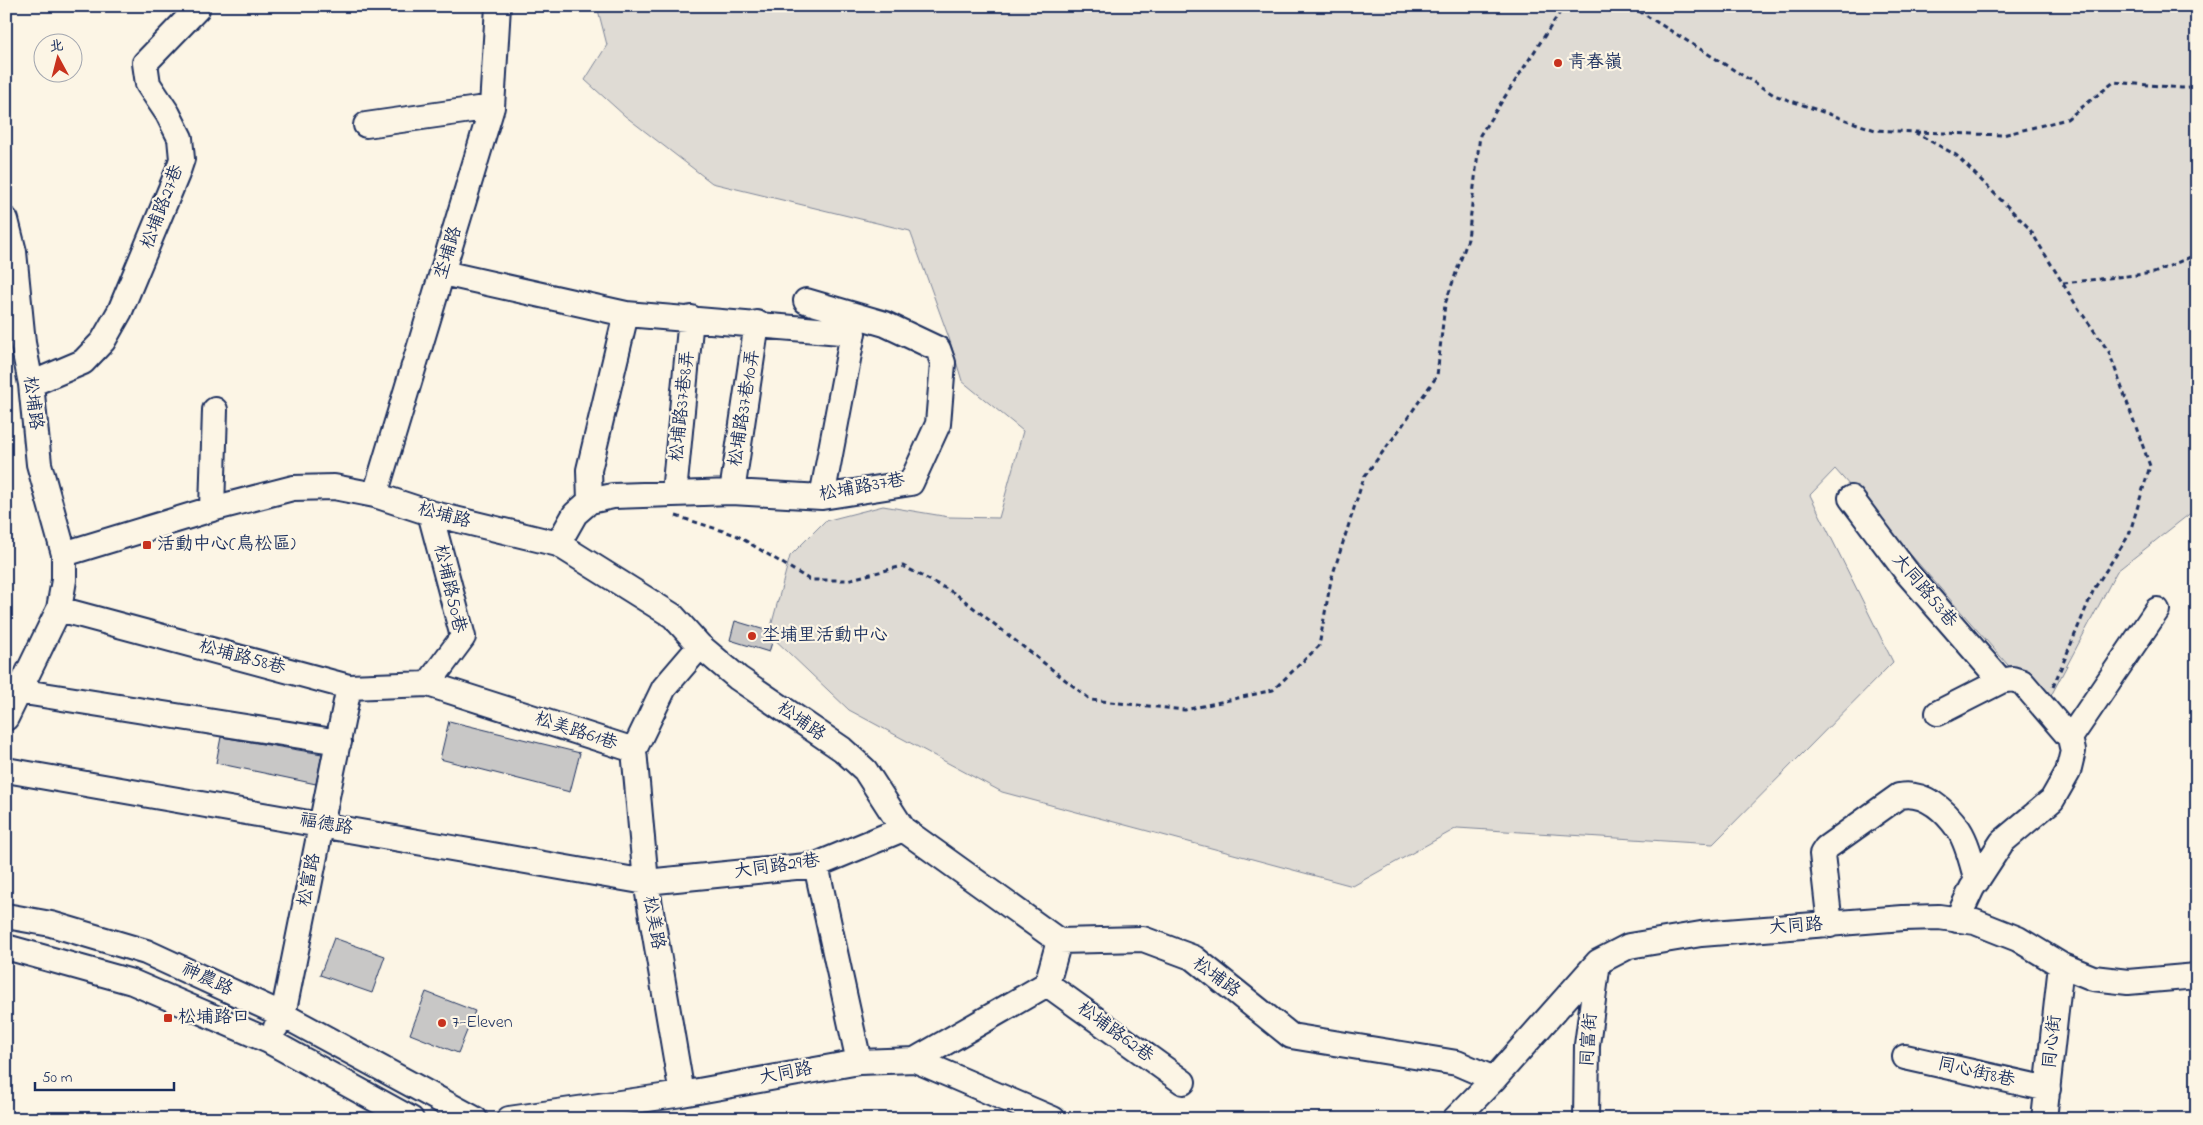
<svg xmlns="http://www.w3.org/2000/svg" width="2203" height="1125" viewBox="0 0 2203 1125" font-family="'Indie Flower','LXGW WenKai TC',sans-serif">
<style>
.green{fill:#dfdbd4;stroke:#7d8599}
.building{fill:#c8c7c6;stroke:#1b2f5e}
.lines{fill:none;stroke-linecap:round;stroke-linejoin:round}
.minor-casing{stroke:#1b2f5e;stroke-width:28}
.path{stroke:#1b2f5e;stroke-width:3;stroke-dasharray:5 4;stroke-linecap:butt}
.minor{stroke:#fcf5e5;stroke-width:24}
.poi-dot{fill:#c8321e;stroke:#fcf5e5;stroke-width:2}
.labels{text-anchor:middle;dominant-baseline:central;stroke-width:4.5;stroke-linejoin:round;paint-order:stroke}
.poi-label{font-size:18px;fill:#1b2f5e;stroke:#fcf5e5;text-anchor:start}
.street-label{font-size:18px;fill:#1b2f5e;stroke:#fcf5e5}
</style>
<rect width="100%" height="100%" fill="#fcf5e5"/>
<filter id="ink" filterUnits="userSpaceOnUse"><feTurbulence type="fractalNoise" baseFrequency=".02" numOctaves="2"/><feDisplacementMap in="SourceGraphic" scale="10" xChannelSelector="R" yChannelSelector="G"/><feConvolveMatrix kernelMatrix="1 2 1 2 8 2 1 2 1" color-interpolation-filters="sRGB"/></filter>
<g filter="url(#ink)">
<path class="green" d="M597 6H2197V508L2117 571 2045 707 1835 469 1810 495 1893 662 1713 844 1457 828 1353 886 1002 792 849 710 769 634 790 556 825 521 883 506 949 517 999 518 1023 431 962 381 949 338 910 231 712 183 625 116 585 80 607 45Z"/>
<path class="building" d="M735 621 775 633 769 652 730 640Z
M449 721 580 753 570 792 440 759Z
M221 737 322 754 316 784 216 763Z
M334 938 385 956 372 993 320 975Z
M426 992 475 1011 458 1053 410 1034Z"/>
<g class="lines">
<defs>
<path id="minor" d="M366 125 492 107
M6 220 14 252 23 343 31 384 39 464 64 554V580L59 609 6 718
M443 273 626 314 589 470 590 501
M626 314 853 333 822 497
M31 384 83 362 103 341 120 311 177 174 182 159 180 138 168 114 148 84 145 63 197 9
M732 492 757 323
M674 493 691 318
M375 495 492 107 498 6
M1851 498 1908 574 2001 681
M212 509 215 410
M558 544 575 514 590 501 613 496 732 492 822 497 911 483 938 424 943 363 938 349 885 324 806 301
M64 554 212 509 293 488 334 487 375 495 430 513 558 544 673 616 700 646 738 678 842 749 865 770 903 829 1059 941 1143 939 1194 958 1291 1036 1457 1063 1494 1079
M59 609 349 687 428 684 634 750
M428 684 463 637 430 513
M18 691 339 742
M1938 713 2001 681 2012 679 2022 682 2070 738 2073 751 2068 772 2052 800 2002 842 1972 888 1957 920
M2070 738 2157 610
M634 750 646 882 682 1094
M634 750 664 688 700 646
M6 770 646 882 816 865 903 829
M816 865 859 1062
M6 916 51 924 146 952 283 1015 475 1119
M1830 925 1822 854 1826 848 1899 796C1924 791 1945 810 1959 830 1968 844 1972 864 1977 881
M6 947 132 982 269 1041 411 1119
M1047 984 1183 1082
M276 1027 283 1015 349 687
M1905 1057 2048 1089
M915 1060 1047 984 1059 941
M509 1119 682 1094 859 1062 915 1060 1053 1119
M1455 1119 1494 1079 1598 962 1629 946 1701 934 1903 918 1939 917 1975 922 2018 939 2061 965 2093 978 2128 982 2197 976
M1586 1119 1587 1045 1598 962
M2044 1119 2061 965"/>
</defs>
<use href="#minor" class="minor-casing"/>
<path class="path" d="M1631 6 1774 95 1875 130 1914 132 1956 155 2029 228 2076 305 2109 352 2150 466 2129 535 2094 589 2053 687
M1915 132 2003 135 2067 119 2114 82 2182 88 2197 86
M2063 283 2154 273 2197 254
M676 516 736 535 810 580H847L903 566 956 594 1091 700 1185 710 1273 690 1319 646 1331 580 1364 477 1397 433 1437 376 1445 304 1468 239 1480 135 1564 6"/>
<use href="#minor" class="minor"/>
</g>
</g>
<g class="poi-dot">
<circle cx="1558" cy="63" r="5"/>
<rect x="142" y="540" width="10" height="10" rx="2.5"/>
<circle cx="752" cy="636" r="5"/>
<rect x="163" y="1013" width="10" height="10" rx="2.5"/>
<circle cx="442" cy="1023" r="5"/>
</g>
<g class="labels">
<g class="poi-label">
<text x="1568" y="63">青春嶺</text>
<text x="157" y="545">活動中心(鳥松區)</text>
<text x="762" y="636">坔埔里活動中心</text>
<text x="178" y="1018">松埔路口</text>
<text x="452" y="1023">7-Eleven</text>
</g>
<g class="street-label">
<text transform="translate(163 207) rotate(-69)">松埔路27巷</text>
<text transform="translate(449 253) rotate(-73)">坔埔路</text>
<text transform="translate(32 403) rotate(83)">松埔路</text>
<text transform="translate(683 406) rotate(-84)">松埔路37巷8弄</text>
<text transform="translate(745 408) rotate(-81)">松埔路37巷10弄</text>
<text transform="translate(862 488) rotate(-10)">松埔路37巷</text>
<text transform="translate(444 516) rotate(15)">松埔路</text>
<text transform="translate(449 589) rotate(77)">松埔路50巷</text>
<text transform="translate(1924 591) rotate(50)">大同路53巷</text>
<text transform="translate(242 658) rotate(15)">松埔路58巷</text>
<text transform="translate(801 722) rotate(35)">松埔路</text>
<text transform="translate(576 732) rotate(18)">松美路61巷</text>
<text transform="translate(326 825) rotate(10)">福德路</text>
<text transform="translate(777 867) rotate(-8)">大同路29巷</text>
<text transform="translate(310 880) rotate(-79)">松富路</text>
<text transform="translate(653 923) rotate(80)">松美路</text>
<text transform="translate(1796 927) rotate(-4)">大同路</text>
<text transform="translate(1216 978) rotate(37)">松埔路</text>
<text transform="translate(207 980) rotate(25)">神農路</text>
<text transform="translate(1115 1033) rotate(36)">松埔路62巷</text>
<text transform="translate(1590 1040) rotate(-86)">同富街</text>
<text transform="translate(2053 1042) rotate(-84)">同心街</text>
<text transform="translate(1976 1073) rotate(13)">同心街8巷</text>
<text transform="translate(786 1074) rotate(-11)">大同路</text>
</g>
</g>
<rect width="2203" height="1125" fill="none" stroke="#fcf5e5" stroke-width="25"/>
<rect x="12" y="12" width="2178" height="1100" fill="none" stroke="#1b2f5e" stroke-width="2" filter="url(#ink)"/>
<g transform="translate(58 58) rotate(353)"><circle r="24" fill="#fcf5e5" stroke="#a2a6af"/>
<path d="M0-4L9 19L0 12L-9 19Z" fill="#c8321e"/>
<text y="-8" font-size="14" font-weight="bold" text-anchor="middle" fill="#1b2f5e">北</text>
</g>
<path d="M35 1082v8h139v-8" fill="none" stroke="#1b2f5e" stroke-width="2.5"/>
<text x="42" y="1082" font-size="15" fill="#1b2f5e" stroke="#fcf5e5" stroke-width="4" paint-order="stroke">50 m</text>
</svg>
